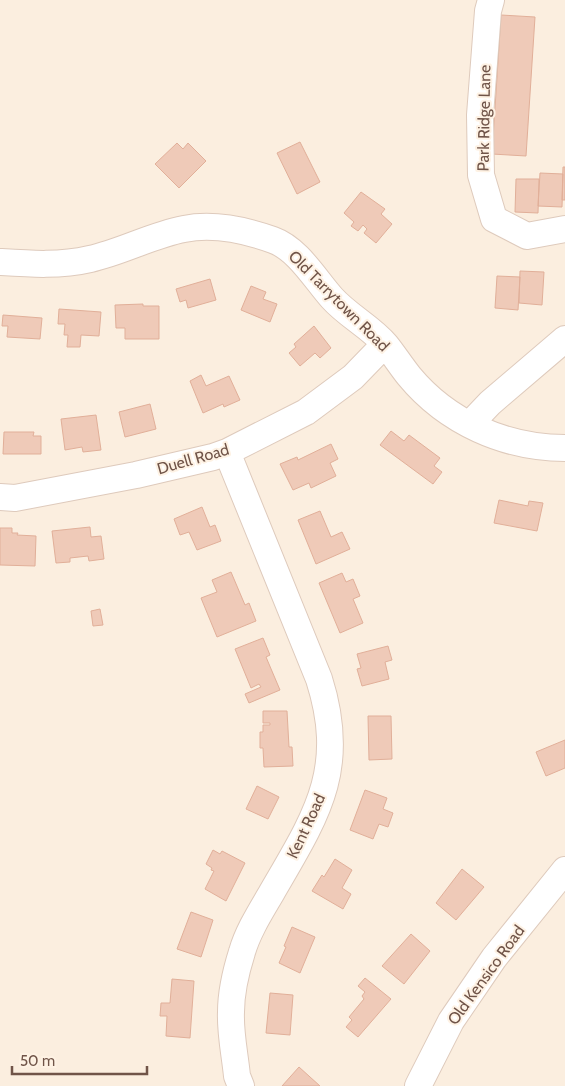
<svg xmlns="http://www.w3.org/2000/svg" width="565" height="1086" viewBox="0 0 565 1086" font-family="Cabin,sans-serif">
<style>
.building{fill:#efcab8;stroke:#e1af99}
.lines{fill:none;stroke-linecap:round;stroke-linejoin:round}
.minor-casing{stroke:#decabc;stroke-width:28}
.minor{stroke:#fff;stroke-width:26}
.labels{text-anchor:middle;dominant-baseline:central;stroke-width:4;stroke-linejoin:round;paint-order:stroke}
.street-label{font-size:16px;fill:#705448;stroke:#fef2e4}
</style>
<rect width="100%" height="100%" fill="#fbeedf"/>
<path class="building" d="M501 15 535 17 526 156 492 154Z
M300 142 320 182 297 194 277 153Z
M177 143 183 149 188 143 206 161 179 188 155 164Z
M563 167H565V200H562Z
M540 173 563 174 562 207 538 206Z
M516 179H539L538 213 515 212Z
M361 192 385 209 381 214 392 224 376 243 364 233 367 229 363 225 358 231 351 226 354 222 344 213Z
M520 271 544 272 542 305 519 303Z
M497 276 520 277 518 310 495 308Z
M210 279 216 300 188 308 186 300 180 302 176 289Z
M251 286 266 292 263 299 277 304 270 322 241 310Z
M143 304V306H159V339H125V328H116L115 305Z
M59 309 101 312 99 336 81 335 80 347H67L68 335H64L65 324H58Z
M3 315 42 318 40 339 7 337 8 326H2Z
M314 326 331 348 320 358 315 353 300 366 289 353 296 347 294 344Z
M201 375 206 386 229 376 240 400 224 407 223 404 203 413 190 381Z
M150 404 156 429 125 437 119 412Z
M96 415 101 450 83 452 82 447 65 450 61 419Z
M391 431 404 441 409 435 440 458 434 466 442 472 433 484 380 445Z
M4 432H34L33 436H41V454H3Z
M331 444 338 459 330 463 336 476 311 488 309 483 293 490 280 464 297 457 298 460Z
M499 500 528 506 529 501 543 503 537 531 494 523Z
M202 507 210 527 215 525 221 541 197 550 189 532 180 535 174 519Z
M320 511 331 537 342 532 350 549 316 564 298 520Z
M90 527 91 537 101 536 104 559 89 561 88 556 70 558V562L56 563 52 531Z
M0 528H12V533H18L17 535 36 536 35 566 0 565Z
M231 572 245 605 249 603 256 621 217 637 201 598 217 592 212 580Z
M342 573 346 582 353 579 360 596 353 599 363 623 340 633 319 583Z
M100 609 103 625 93 626 91 611Z
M263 638 270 655 266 657 280 690 249 703 245 694 261 687 259 684 251 688 235 649Z
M388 646 392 660 385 662 389 679 362 686 357 669 361 668 357 654Z
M263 711H287L289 747H292L293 766 264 767 263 748H260V732H263V725H270V723H263Z
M368 716H391L392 759 369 760Z
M565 740V768L546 776 536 752Z
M257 786 279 797 268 819 246 809Z
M365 790 387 798 383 809 393 813 388 827 379 824 373 839 350 830Z
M213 850 220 854 222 851 245 863 226 901 205 889 214 871 211 870 212 868 206 864Z
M335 859 352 870 342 888 351 894 343 909 312 891 322 875 324 877Z
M462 869 484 887 456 920 436 903Z
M191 912 213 920 201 957 177 949Z
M292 927 315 937 300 973 279 963 286 947 284 946Z
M411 934 430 951 404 984 382 966Z
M365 978 391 999 358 1037 346 1027 352 1020 349 1017 364 999 362 996 365 992 358 986Z
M172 979 194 981 190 1038 166 1036 167 1016H160L161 1003H170Z
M270 993 293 995 290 1035 266 1033Z
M299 1067 320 1086H282Z"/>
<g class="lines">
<defs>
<path id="minor" d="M491 0 488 11 480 115 481 175 494 219 527 236 565 229
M0 262C31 264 60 266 90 259 122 252 152 235 184 229 214 223 245 230 273 240 298 249 315 279 332 298 348 316 371 327 386 345 394 355 401 366 409 376 447 422 505 448 565 448
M470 424 490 403 565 339
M227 452 319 679C348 770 316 816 272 892 261 911 248 931 242 952 236 971 231 993 231 1012 230 1033 235 1055 237 1076L241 1086
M0 497 15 498 136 475 213 457 227 452 306 412 353 377 385 344
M418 1086 451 1021 494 958 565 870"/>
</defs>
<use href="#minor" class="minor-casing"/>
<use href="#minor" class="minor"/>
</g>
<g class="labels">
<g class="street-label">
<text transform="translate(484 118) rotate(-89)">Park Ridge Lane</text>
<text transform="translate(339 301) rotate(45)">Old Tarrytown Road</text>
<text transform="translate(193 459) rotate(-16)">Duell Road</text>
<text transform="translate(306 826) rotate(-65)">Kent Road</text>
<text transform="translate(486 975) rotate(-54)">Old Kensico Road</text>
</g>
</g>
<path d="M12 1066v8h135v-8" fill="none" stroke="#705448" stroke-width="2.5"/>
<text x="20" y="1066" font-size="15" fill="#705448" stroke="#fef2e4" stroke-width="4" paint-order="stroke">50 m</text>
</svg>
